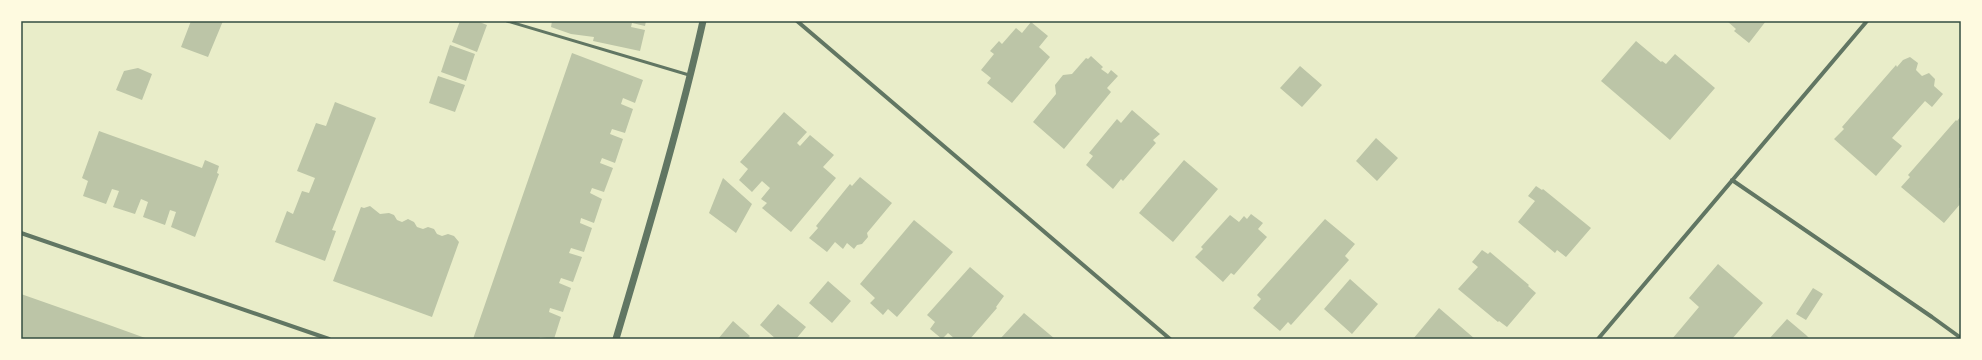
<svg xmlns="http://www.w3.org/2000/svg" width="1982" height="360" viewBox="0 0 1982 360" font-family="Helvetica,sans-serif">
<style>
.building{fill:#bcc5a7}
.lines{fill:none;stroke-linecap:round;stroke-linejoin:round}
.service{stroke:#617663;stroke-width:3}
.minor{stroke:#617663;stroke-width:4}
.tertiary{stroke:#617663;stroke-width:7}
.neatline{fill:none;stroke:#344e41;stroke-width:1.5}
</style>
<rect width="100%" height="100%" fill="#e9edc9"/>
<path class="building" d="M191 21H223L208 57 181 47Z
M460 21H477L487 25 477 52 452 42Z
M552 21H646L645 26 632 23 631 27 645 30 640 51 593 41 594 37 571 34 551 27Z
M1727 21H1766L1749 43 1734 31 1736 29Z
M1031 22 1048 36 1039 47 1050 57 1012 103 987 83 991 78 981 70 994 54 990 51 999 41 1002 44 1016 28 1022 33Z
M1636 41 1661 62 1662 61 1666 64 1675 54 1715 88 1670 140 1601 81Z
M450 45 475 54 466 81 441 72Z
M572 53 643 80 635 103 623 98 621 104 633 109 625 133 612 129 610 134 623 139 615 163 602 158 600 163 613 168 604 192 592 188 590 193 602 199 594 223 581 218 580 223 592 228 584 252 571 248 569 253 582 257 573 282 561 278 559 283 571 288 563 312 550 308 549 312 561 317 554 339 540 337 539 339H473Z
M1091 56 1103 67 1101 69 1108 74 1111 70 1118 76 1107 88 1111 92 1064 149 1033 122 1056 94 1055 85 1063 75 1072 74 1086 58 1088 59Z
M1910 57 1918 63 1916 70 1922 76 1929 73 1935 79 1934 86 1943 94 1932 107 1925 101 1892 138 1902 146 1876 176 1834 139 1844 129 1842 127 1896 65 1897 67 1903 60Z
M1300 66 1322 85 1302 107 1280 88Z
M138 68 152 74 142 100 116 90 124 71Z
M438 76 465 85 455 112 429 103Z
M335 102 376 118 332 230 336 231 325 261 275 242 287 211 293 214 302 191 309 193 315 178 297 171 316 123 326 126Z
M1132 110 1160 134 1153 140 1156 143 1123 181 1121 179 1113 189 1086 165 1093 156 1089 153 1117 119 1121 123Z
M784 112 807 132 797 143 800 146 810 135 834 155 823 167 836 178 791 232 762 208 767 203 761 199 770 188 762 181 752 192 739 180 748 169 740 162Z
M1961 116V187L1959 189 1961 191V203L1944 223 1901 187 1910 177 1908 175 1956 120 1957 121Z
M99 131 202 168 205 160 219 166 217 173 219 174 195 237 171 227 176 212 170 210 165 225 143 217 148 202 141 199 135 214 113 207 119 191 112 189 106 204 83 196 88 181 82 178Z
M1376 138 1398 158 1377 181 1356 161Z
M1184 160 1218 189 1173 242 1139 213Z
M860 177 892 203 867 233 868 237 862 244 857 245 854 249 847 243 843 249 835 242 827 252 809 238 818 228 816 226 850 184 852 186Z
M723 178 752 204 736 233 709 213Z
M1536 186 1542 190 1543 189 1591 228 1566 257 1557 250 1555 253 1518 222 1535 201 1528 196Z
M370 206 380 214 389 213 394 215 397 220 402 222 408 219 414 222 417 227 423 229 428 227 434 229 437 234 442 236 448 234 454 236 459 242 432 317 333 281 361 207 364 208Z
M1251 214 1263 223 1258 229 1267 237 1234 275 1231 273 1223 282 1195 257 1203 249 1201 247 1230 215 1239 222 1244 216 1247 219Z
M1325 219 1355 244 1345 256 1349 260 1291 325 1288 322 1280 331 1253 308 1261 299 1257 295Z
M914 220 953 252 897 317 888 309 883 315 870 303 875 298 860 284Z
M1482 250 1488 254 1490 252 1529 285 1528 286 1536 293 1507 327 1499 321 1498 322 1458 289 1478 267 1472 262Z
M1718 264 1763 303 1732 339H1672L1699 307 1689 298Z
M970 267 1004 296 996 307 997 308 970 339H955L948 333 942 339 930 329 935 322 927 315Z
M1350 279 1378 304 1352 334 1324 309Z
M828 281 851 301 832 323 809 303Z
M1813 288 1823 294 1806 320 1796 314Z
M21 294 112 326 148 339H21Z
M778 304 806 327 796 339H776L760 325Z
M1439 308 1475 339H1413Z
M1024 313 1036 323 1055 339H1000Z
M1787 319 1806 335 1810 339H1769Z
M733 321 750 336 747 339H718Z"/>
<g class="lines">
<path class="service" d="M507 21 689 75"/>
<path class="minor" d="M797 21 1170 339
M1732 180 1932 317 1961 338
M21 233 329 339
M1598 339 1867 21"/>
<path class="tertiary" d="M616 339C647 234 679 128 703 21"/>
</g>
<rect width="1982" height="360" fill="none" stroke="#fefae0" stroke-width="44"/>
<rect x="22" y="22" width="1938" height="316" class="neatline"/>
</svg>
